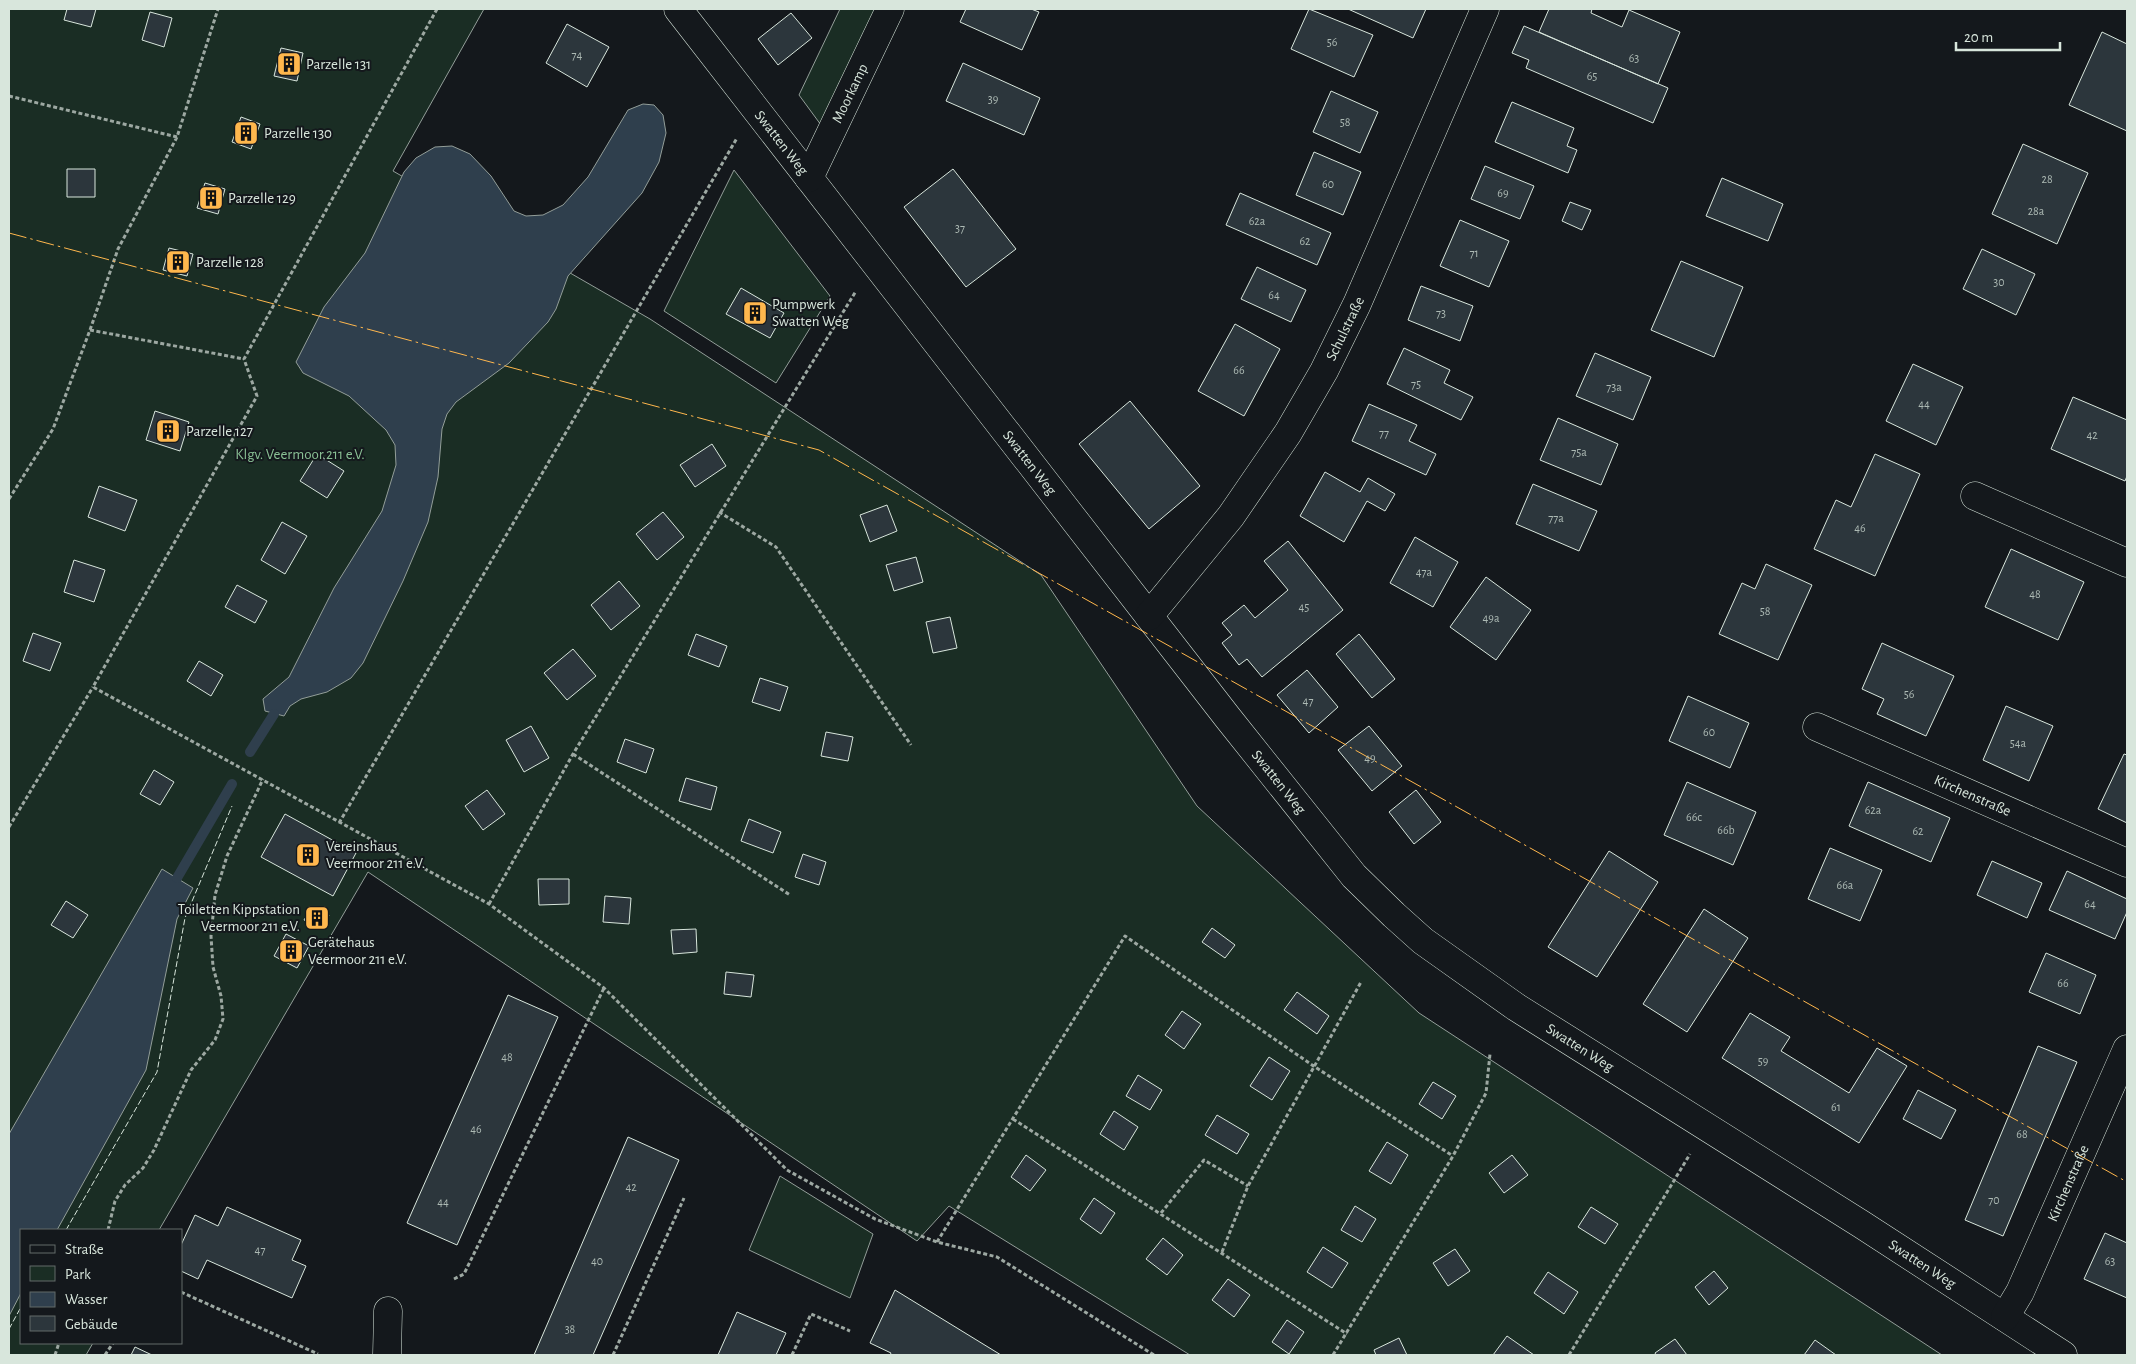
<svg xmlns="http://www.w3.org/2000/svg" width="2136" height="1364" viewBox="0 0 2136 1364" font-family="'Alegreya Sans',sans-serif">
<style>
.green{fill:#1a2d24;stroke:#939e99}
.water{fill:#2f3f4d;stroke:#939e99}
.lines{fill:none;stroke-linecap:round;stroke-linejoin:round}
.stream{stroke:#2f3f4d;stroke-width:10}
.building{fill:#2c363c;stroke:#d8e6dc}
.minor-casing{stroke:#d8e6dc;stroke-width:29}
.path{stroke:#9da8a2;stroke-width:3;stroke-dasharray:4 2.5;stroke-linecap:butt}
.minor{stroke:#14181c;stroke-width:28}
.fence{stroke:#d8e6dc;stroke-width:1;stroke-dasharray:6 2.5;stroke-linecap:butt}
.power{stroke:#ffb74d;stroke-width:1;stroke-dasharray:18 4 2.5 4;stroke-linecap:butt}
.labels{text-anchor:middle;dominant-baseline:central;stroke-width:4;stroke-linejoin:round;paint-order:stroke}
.number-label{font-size:12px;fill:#adbab4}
.poi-label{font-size:15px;fill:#d8e6dc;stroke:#14181c;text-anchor:start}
.street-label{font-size:15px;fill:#d8e6dc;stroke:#14181c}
.park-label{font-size:15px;fill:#8ac095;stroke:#14181c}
</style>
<rect width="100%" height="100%" fill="#14181c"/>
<path class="green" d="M9 9H484L393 171 650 319 1041 575 1197 806 1419 1013 1942 1355H1190L949 1206 917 1241 368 872 159 1230H21V1343H93L86 1355H9Z
M840 9H877L821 125 799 95Z
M734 170 830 296 776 383 664 311Z
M780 1176 873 1234 850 1298 749 1250Z"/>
<path class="water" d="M643 104 654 105 663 115 666 133 659 162 642 193 568 276 556 309 548 322 509 363 456 402 447 414 442 429 438 477 428 522 403 581 363 663 351 678 327 692 301 699 290 706 284 716 265 711 263 699 289 677 334 588 382 511 396 465 395 445 386 430 349 396 303 373 296 362 324 307 365 253 404 172 416 158 435 147 452 146 470 154 491 176 514 211 526 216 543 215 563 205 588 177 628 110Z
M162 869 193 888 177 919 146 1070 57 1230H21V1293L9 1316V1134Z"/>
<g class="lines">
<path class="stream" d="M250 752 274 714
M177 878 232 784"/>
</g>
<path class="building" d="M67 9H96L91 27 64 20Z
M966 9H1031L1039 12 1022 50 960 22Z
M1309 9 1373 35 1354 77 1291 49Z
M1348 9H1426L1413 38Z
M1549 9H1592L1591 13 1622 27 1629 10 1680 32 1658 84 1539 32Z
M150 12 172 18 164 47 142 40Z
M791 13 812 38 778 65 758 39Z
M567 24 609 47 587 87 546 63Z
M1524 26 1668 88 1653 123 1526 68 1529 60 1512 53Z
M2102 32 2127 44V131L2069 105Z
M281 48 303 53 297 81 274 76Z
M963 63 1040 98 1024 135 946 101Z
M1331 91 1378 112 1360 153 1313 132Z
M1512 102 1574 128 1567 146 1577 150 1568 173 1495 142Z
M241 117 260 124 251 149 232 142Z
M2023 144 2088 173 2057 244 1992 214Z
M1314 152 1361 172 1343 215 1296 195Z
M1485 166 1534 186 1520 219 1471 199Z
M67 169H95V197H67Z
M953 169 1016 249 966 287 904 207Z
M1722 178 1783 204 1768 241 1706 216Z
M205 183 225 189 218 214 197 208Z
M1240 193 1331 233 1317 265 1226 225Z
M1570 202 1591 210 1582 230 1562 221Z
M1460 220 1509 241 1489 287 1440 266Z
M169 248 193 254 187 276 163 270Z
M1982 249 2035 274 2016 315 1963 289Z
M1681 261 1743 287 1714 357 1651 330Z
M1257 267 1306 290 1291 322 1241 299Z
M1421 286 1473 306 1460 341 1408 320Z
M741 288 784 313 770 338 726 314Z
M1235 324 1280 349 1244 416 1198 391Z
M1404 348 1450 370 1444 383 1473 397 1461 420 1387 384Z
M1595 353 1651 377 1633 420 1576 396Z
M1913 364 1963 387 1936 445 1886 421Z
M2073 397 2127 420V476L2125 481 2051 449Z
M1130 401 1200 486 1149 529 1079 444Z
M1369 404 1417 425 1409 441 1436 454 1426 475 1352 441Z
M155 411 189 422 180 451 146 440Z
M1558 418 1618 444 1601 485 1540 460Z
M712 444 726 466 695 487 680 465Z
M317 454 344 471 327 498 300 481Z
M1875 454 1920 474 1875 576 1814 549 1836 500 1851 507Z
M1325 472 1360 492 1368 478 1395 494 1385 511 1367 501 1344 542 1300 516Z
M1533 484 1597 511 1579 551 1516 524Z
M99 486 137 500 125 531 88 517Z
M887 505 897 531 870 542 860 515Z
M663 512 684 537 657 560 636 534Z
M282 522 307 536 285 574 261 560Z
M1415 537 1458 562 1433 607 1390 583Z
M1288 541 1343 610 1262 677 1247 659 1239 665 1222 643 1232 635 1222 623 1244 605 1255 618 1288 590 1264 561Z
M2011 549 2084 582 2058 640 1985 607Z
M916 557 923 582 894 591 886 565Z
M74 560 105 570 94 602 64 592Z
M1766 564 1812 585 1778 660 1719 634 1742 583 1755 589Z
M1486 577 1531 610 1496 660 1450 627Z
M619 581 640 606 611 630 591 605Z
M237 585 267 601 255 623 225 607Z
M950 617 957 648 933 653 926 622Z
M33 633 61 643 50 671 23 661Z
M696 634 727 646 719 667 688 655Z
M1359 634 1395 679 1372 698 1336 654Z
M1882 643 1954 676 1926 736 1877 714 1884 699 1862 689Z
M573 649 596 676 567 700 544 673Z
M199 661 223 675 211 696 187 681Z
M1307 670 1338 707 1309 733 1277 695Z
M760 678 788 687 780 711 752 702Z
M1688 696 1749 723 1730 768 1669 741Z
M2006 706 2053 726 2029 781 1983 760Z
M531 726 549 758 524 772 506 740Z
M1369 726 1402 766 1372 791 1338 750Z
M826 732 853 737 848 761 821 756Z
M625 739 654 749 646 773 617 762Z
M2124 754 2127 755V823L2098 809Z
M154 770 174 782 160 805 140 794Z
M686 778 717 787 711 810 679 801Z
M1687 782 1756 812 1733 865 1664 835Z
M1868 782 1950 818 1931 862 1849 826Z
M487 790 505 814 483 830 465 806Z
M1416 790 1441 822 1414 844 1389 812Z
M285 814 356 853 333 896 261 857Z
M749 819 781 832 773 853 741 841Z
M1830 848 1882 870 1860 921 1808 899Z
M1609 851 1658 882 1597 977 1548 947Z
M803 854 826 862 819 885 795 877Z
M1992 861 2042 883 2027 918 1977 895Z
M2067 871 2127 899V912L2115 939 2049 910Z
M538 879H569V904L539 905Z
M605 896 631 898 629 924 603 922Z
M66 901 88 915 73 938 51 925Z
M312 907 329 915 322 929 304 920Z
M1704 909 1748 938 1687 1032 1643 1004Z
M1212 928 1235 945 1225 958 1202 942Z
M696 929 697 952 673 954 671 930Z
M286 934 309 946 297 968 274 956Z
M2046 953 2096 975 2080 1014 2029 992Z
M726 972 754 975 751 997 724 994Z
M1297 992 1329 1016 1317 1034 1284 1010Z
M508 995 558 1017 457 1245 407 1223Z
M1182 1011 1201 1024 1184 1049 1165 1035Z
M1750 1013 1790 1037 1781 1051 1849 1093 1877 1048 1907 1066 1859 1143 1722 1058Z
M2038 1046 2077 1062 2003 1236 1965 1220Z
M1269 1057 1290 1071 1272 1100 1250 1086Z
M1138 1075 1162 1090 1150 1110 1126 1096Z
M1433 1082 1456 1096 1442 1119 1419 1104Z
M1918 1090 1956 1110 1941 1139 1903 1119Z
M1114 1111 1138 1127 1124 1150 1100 1134Z
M1217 1115 1249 1134 1237 1154 1205 1135Z
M628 1137 679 1160 593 1355H534Z
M1387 1142 1408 1155 1391 1184 1369 1171Z
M1026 1155 1046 1170 1030 1191 1011 1177Z
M1512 1155 1528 1175 1504 1193 1489 1173Z
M1094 1198 1115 1213 1101 1234 1080 1219Z
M1355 1206 1376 1219 1362 1242 1341 1230Z
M227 1207 301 1240 292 1260 306 1266 292 1298 207 1260 198 1279 181 1271V1245L195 1215 218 1226Z
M1591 1207 1618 1224 1605 1244 1578 1227Z
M2105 1233 2127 1243V1298L2084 1279Z
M1163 1238 1183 1255 1167 1275 1146 1259Z
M1323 1247 1348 1263 1332 1288 1307 1272Z
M1455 1249 1470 1271 1448 1286 1433 1263Z
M1714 1271 1728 1288 1709 1305 1695 1287Z
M1548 1272 1578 1292 1564 1314 1534 1293Z
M1228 1279 1250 1295 1234 1317 1212 1300Z
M895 1290 1001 1355H890L891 1353 870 1343Z
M737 1312 786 1333 776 1355H718Z
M1287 1320 1304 1332 1289 1354 1272 1342Z
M1507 1336 1534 1355H1493Z
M1399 1338 1407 1355H1376L1374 1350Z
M1675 1339 1687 1355H1656L1655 1353Z
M1815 1340 1836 1355H1804Z
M135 1347 152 1355H131Z"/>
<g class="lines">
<defs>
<g id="minor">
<path id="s1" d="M678 9 1228 718 1354 876 1394 915 1423 941 1516 1007 1861 1224 2063 1355"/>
<path id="s2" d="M809 178 890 9"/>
<path d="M1975 496 2127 563"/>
<path id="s3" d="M1149 616 1231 516 1288 433 1324 371 1357 304 1485 9"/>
<path id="s4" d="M1817 727 2127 863"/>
<path id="s5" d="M2005 1317 2020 1292 2127 1049"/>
<path d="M387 1355 388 1311"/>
</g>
</defs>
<use href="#minor" class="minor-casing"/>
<path class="path" d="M437 9 244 359 257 396 93 687 489 904 604 988 787 1170 875 1219 937 1242 997 1257 1154 1355
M9 96 177 137
M90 330 244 359
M9 499 53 429 90 330 118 249 177 137 218 9
M719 512 776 547 911 745
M573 754 790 895
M339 823 737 138
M9 827 93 687
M489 904 573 754 856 291
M1013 1119 1347 1334
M1161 1213 1204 1160 1248 1186
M108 1230 115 1201 125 1185 143 1168 154 1150 191 1070 215 1040 223 1019 221 996 213 967 211 936 215 895 227 856 263 779
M937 1242 1125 936 1315 1067 1453 1156
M1222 1252 1248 1186 1361 982
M454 1279 464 1274 604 988
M181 1292 318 1354
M55 1355 59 1343
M105 1355 113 1343
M613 1355 684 1198
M792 1355 811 1314 850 1331
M1333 1355 1453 1156 1486 1093 1490 1054
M1569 1355 1690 1154"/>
<use href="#minor" class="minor"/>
<path class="fence" d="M66 1230 157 1072 185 918 232 806
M9 1329 21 1307"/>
<path class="power" d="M9 233 819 450 2127 1182"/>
</g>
<defs>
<symbol id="building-square" viewBox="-11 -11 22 22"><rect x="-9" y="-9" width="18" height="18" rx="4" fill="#ffb74d" stroke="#14181c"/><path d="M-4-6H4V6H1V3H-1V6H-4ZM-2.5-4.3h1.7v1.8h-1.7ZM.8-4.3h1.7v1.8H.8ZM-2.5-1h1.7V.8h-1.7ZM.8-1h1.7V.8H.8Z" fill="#111"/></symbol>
</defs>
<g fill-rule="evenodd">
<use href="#building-square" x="275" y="50" width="28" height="28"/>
<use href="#building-square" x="232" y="119" width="28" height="28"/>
<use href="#building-square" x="197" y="184" width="28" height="28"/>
<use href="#building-square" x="164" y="248" width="28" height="28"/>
<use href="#building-square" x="741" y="299" width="28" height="28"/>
<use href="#building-square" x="154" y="417" width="28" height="28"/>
<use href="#building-square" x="294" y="841" width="28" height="28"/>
<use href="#building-square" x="303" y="904" width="28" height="28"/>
<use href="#building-square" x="277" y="937" width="28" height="28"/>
</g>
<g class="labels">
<g class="number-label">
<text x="1332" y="42">56</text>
<text x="577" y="55">74</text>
<text x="1634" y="58">63</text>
<text x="1592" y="76">65</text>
<text x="993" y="99">39</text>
<text x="1345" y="122">58</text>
<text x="2047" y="179">28</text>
<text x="1328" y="184">60</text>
<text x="1503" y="193">69</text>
<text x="2036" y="211">28a</text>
<text x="1257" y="221">62a</text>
<text x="960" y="228">37</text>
<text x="1305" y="241">62</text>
<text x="1474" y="253">71</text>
<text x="1999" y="282">30</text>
<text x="1274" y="295">64</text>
<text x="1441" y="313">73</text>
<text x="1239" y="370">66</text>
<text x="1416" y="384">75</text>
<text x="1614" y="387">73a</text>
<text x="1924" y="404">44</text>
<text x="1384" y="433">77</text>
<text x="2092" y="435">42</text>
<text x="1579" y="452">75a</text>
<text x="1556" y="518">77a</text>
<text x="1860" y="528">46</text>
<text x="1424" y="572">47a</text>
<text x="2035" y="594">48</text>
<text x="1304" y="607">45</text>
<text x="1765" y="611">58</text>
<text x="1491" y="618">49a</text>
<text x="1909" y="694">56</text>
<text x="1308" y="701">47</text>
<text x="1709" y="732">60</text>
<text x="2018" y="743">54a</text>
<text x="1370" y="758">49</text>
<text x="1873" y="810">62a</text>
<text x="1694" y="817">66c</text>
<text x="1726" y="830">66b</text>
<text x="1918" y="831">62</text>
<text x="1845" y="885">66a</text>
<text x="2090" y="904">64</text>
<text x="2063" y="983">66</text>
<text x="507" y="1057">48</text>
<text x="1763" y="1061">59</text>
<text x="1836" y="1107">61</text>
<text x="476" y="1129">46</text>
<text x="2022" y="1134">68</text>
<text x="631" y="1187">42</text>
<text x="1994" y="1200">70</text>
<text x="443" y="1202">44</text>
<text x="260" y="1250">47</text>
<text x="597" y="1261">40</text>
<text x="2110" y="1261">63</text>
<text x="570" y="1329">38</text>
</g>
<g class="poi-label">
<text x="306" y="64">Parzelle 131</text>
<text x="264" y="133">Parzelle 130</text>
<text x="228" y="198">Parzelle 129</text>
<text x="196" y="262">Parzelle 128</text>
<text x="772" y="304">Pumpwerk<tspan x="772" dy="17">Swatten Weg</tspan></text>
<text x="186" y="431">Parzelle 127</text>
<text x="326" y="846">Vereinshaus<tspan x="326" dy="17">Veermoor 211 e.V.</tspan></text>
<text x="300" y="909" text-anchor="end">Toiletten Kippstation<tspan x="300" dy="17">Veermoor 211 e.V.</tspan></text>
<text x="308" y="942">Gerätehaus<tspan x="308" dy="17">Veermoor 211 e.V.</tspan></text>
</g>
<g class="street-label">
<text stroke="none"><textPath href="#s2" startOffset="94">Moorkamp</textPath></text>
<text stroke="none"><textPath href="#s1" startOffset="169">Swatten Weg</textPath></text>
<text stroke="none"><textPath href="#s3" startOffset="349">Schulstraße</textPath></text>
<text stroke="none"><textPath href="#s1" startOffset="574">Swatten Weg</textPath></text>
<text stroke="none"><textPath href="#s1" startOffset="979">Swatten Weg</textPath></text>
<text stroke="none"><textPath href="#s4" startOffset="170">Kirchenstraße</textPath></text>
<text stroke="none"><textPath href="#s1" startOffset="1384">Swatten Weg</textPath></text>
<text stroke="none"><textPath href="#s5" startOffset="148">Kirchenstraße</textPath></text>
<text stroke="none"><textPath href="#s1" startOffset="1789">Swatten Weg</textPath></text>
</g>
<g class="park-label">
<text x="300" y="454">Klgv. Veermoor 211 e.V.</text>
</g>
</g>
<rect width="2136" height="1364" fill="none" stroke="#d8e6dc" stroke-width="20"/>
<rect x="20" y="1229" width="162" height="115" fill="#14181c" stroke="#626a69"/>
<rect x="30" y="1245" width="25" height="8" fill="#14181c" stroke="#626a69"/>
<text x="65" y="1254" font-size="15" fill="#d8e6dc">Straße</text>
<rect x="30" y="1266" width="25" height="15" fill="#1a2d24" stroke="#626a69"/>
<text x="65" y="1279" font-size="15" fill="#d8e6dc">Park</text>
<rect x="30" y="1292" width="25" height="15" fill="#2f3f4d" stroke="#626a69"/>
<text x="65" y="1304" font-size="15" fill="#d8e6dc">Wasser</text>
<rect x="30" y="1316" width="25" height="15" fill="#2c363c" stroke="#626a69"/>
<text x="65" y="1329" font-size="15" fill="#d8e6dc">Gebäude</text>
<path d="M1956 42v8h104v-8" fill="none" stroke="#d8e6dc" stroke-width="2.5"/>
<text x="1964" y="42" font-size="15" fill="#d8e6dc" stroke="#14181c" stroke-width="4" paint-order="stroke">20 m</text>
</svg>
